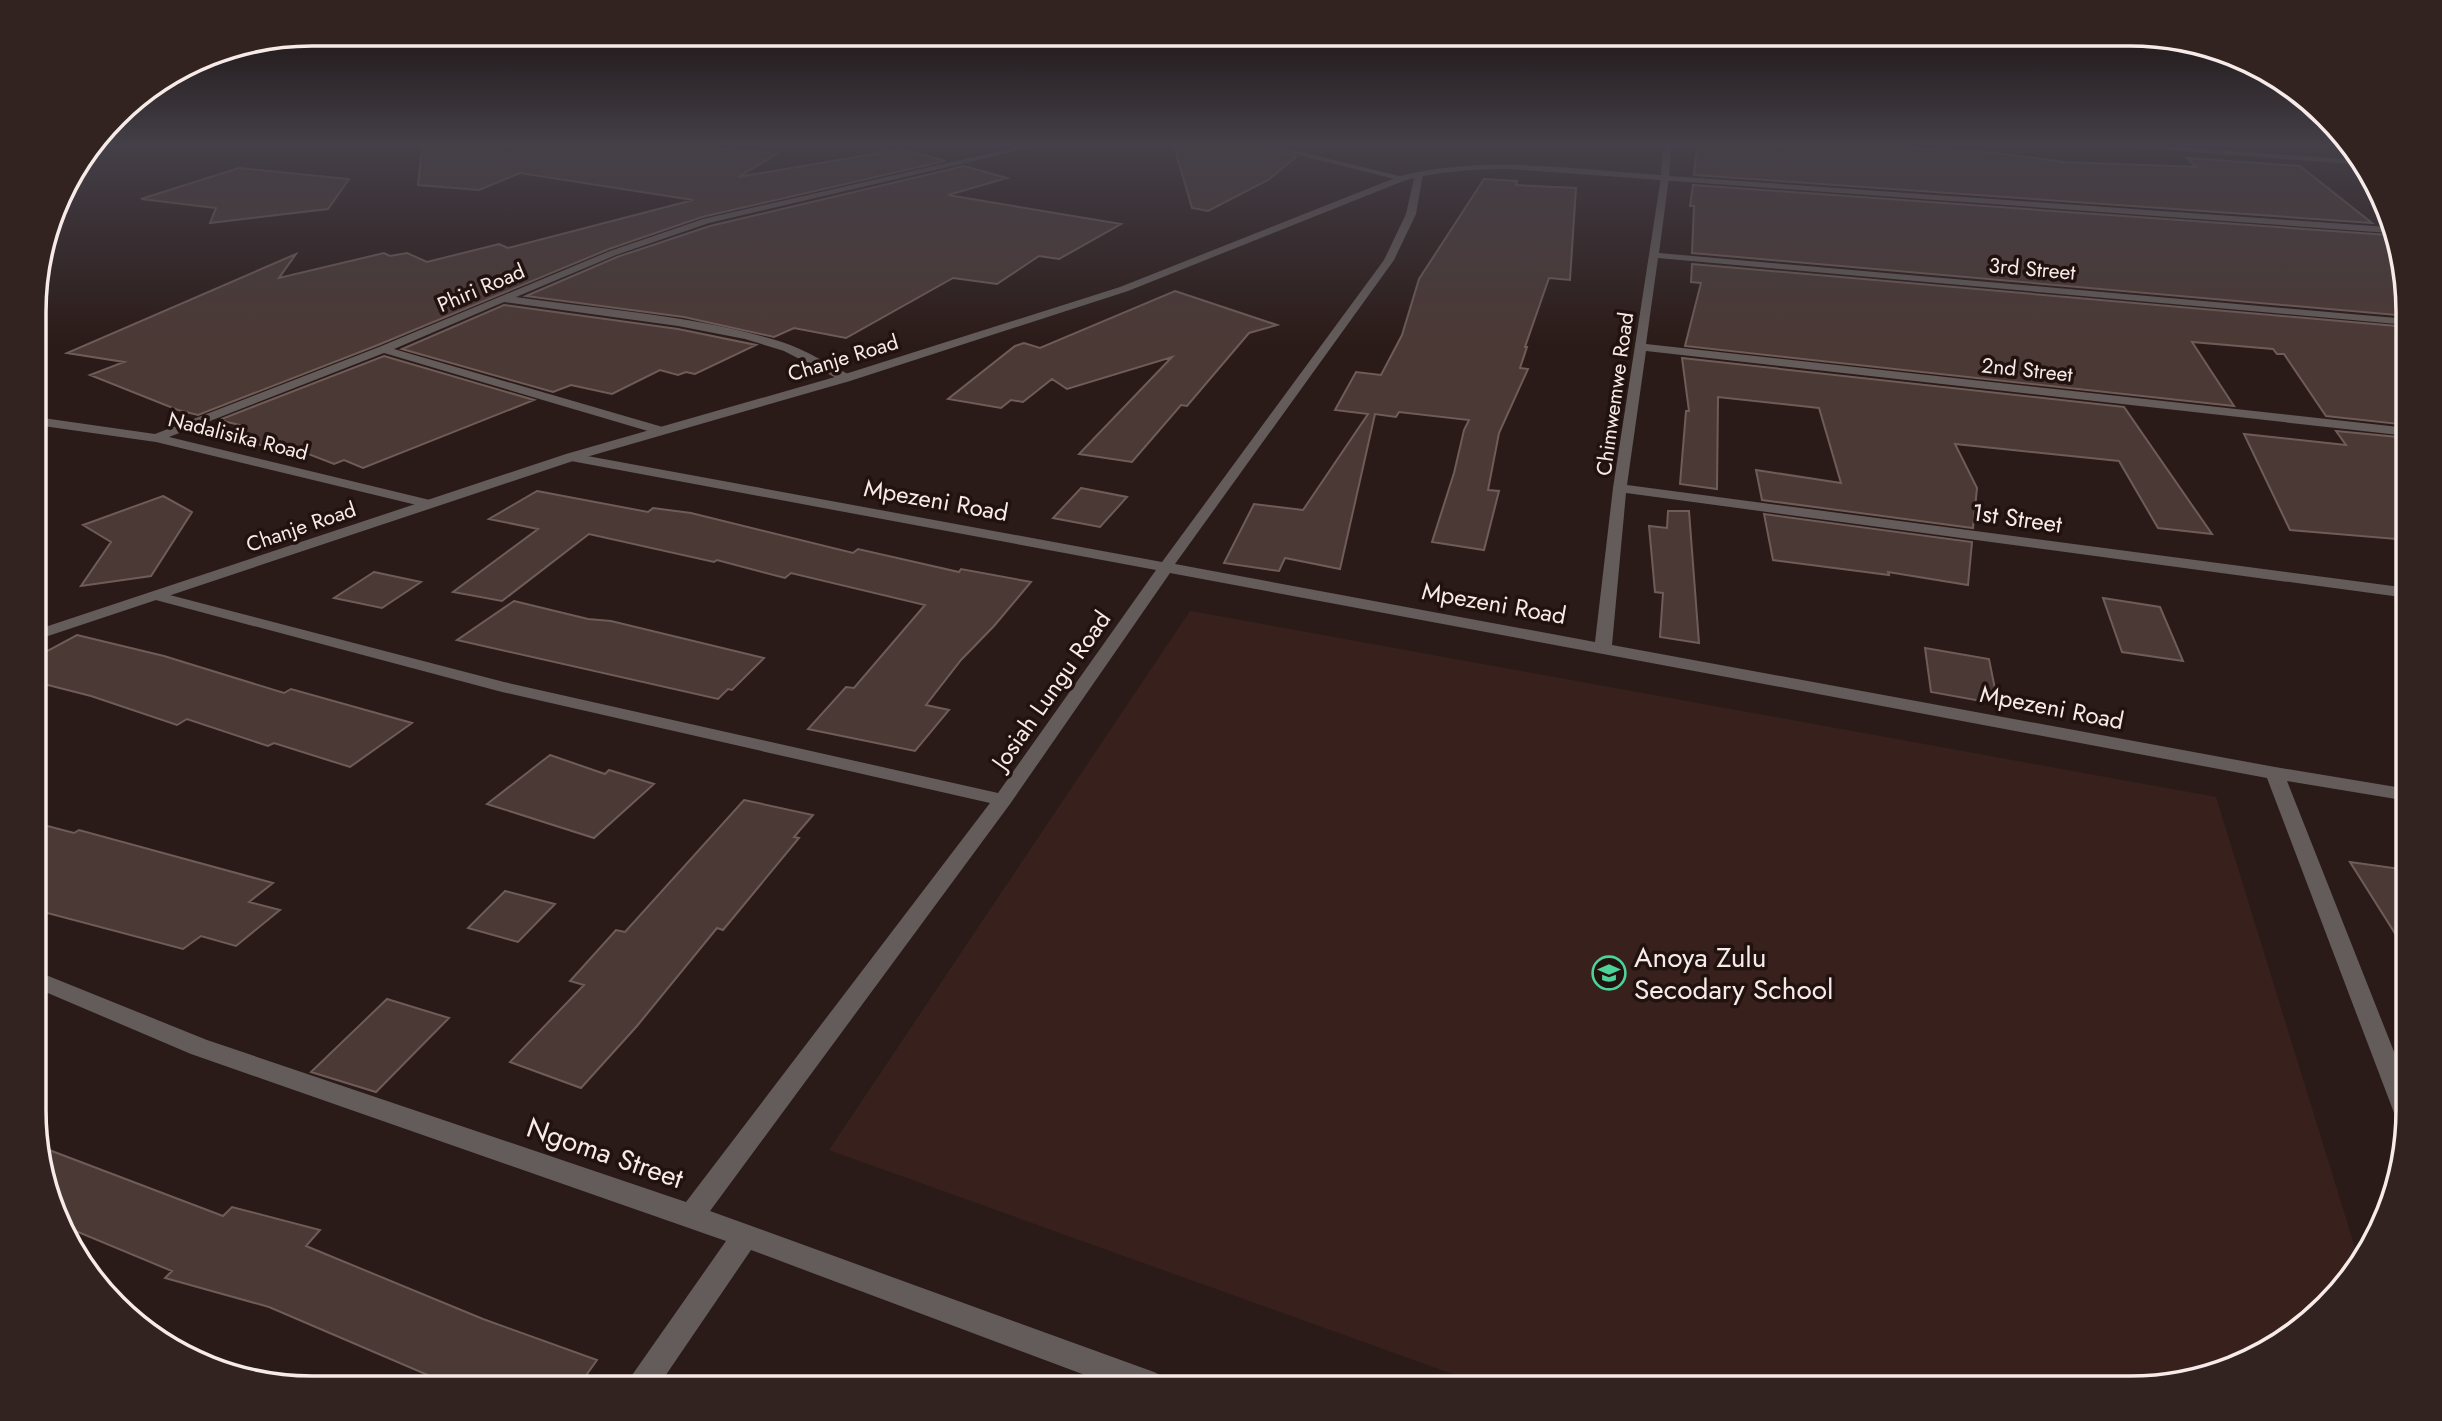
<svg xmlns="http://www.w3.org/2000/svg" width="2442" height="1421" viewBox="0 0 2442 1421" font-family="Jost,sans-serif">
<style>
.built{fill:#38211d}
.building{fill:#4b3935;stroke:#6f5c58;stroke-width:2}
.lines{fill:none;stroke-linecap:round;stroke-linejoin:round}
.minor{fill:#645c5a;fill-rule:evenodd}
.tertiary{fill:#645c5a;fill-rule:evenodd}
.labels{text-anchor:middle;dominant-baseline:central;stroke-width:7;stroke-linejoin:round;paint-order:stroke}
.far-street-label{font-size:21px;fill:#f6ebe8;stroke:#21120f}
.street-label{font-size:24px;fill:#f6ebe8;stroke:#21120f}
.near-poi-label{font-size:28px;fill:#f6ebe8;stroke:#21120f;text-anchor:start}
.near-street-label{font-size:28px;fill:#f6ebe8;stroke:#21120f}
.rim{fill:none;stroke:#f6ebe8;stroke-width:3.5}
</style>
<rect width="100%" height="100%" fill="#2b1b18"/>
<path class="built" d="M1190 611 2216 797 2360 1264 2327 1307 2270 1350 2148 1387H1489L829 1150Z"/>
<path class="building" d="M422 146H689L777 154 738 177 903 149 945 161 702 217 609 249 378 345 198 415 178 410 90 375 124 362 67 353 296 254 279 278 384 253 390 256 407 253 427 262 499 244 508 248 693 200 520 173 479 190 418 185Z
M1174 146H1260L1296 157 1268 180 1208 211 1192 208Z
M1697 146H1872L1997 153 2064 162 2196 167 2187 158 2300 166 2372 223 1694 175Z
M964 166 1007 178 948 195 1121 224 1059 259 1039 256 997 284 953 278 846 338 794 328 774 337 684 317 526 296 617 257 710 226Z
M239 168 349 179 328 209 210 223 216 208 141 199Z
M1484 179 1517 181 1516 185 1576 188 1570 280 1549 278 1525 347H1527L1520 368 1528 369 1499 433 1488 490 1499 491 1484 550 1432 542 1454 473 1464 430 1469 420 1399 412 1396 417 1375 414 1340 569 1285 558 1279 571 1224 563 1254 504 1303 510 1368 414 1335 410 1356 372 1381 375 1402 335 1419 279Z
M1693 185 2388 235 2392 238 2408 293V316L1692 253 1694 206H1690Z
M1692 264 2408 327V425L2326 416 2284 354H2277L2273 349 2192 342 2234 406 1685 346 1701 283 1691 282Z
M1175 291 1277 325 1249 333 1187 406 1181 405 1132 462 1079 454 1172 357 1067 389 1052 379 1023 402 1011 400 1001 408 948 399 1015 346 1024 343 1040 348Z
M504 305 678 329 756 345 695 374 686 372 678 375 660 370 612 394 571 385 553 392 402 349Z
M384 356 534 400 363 468 344 460 334 464 288 446 275 451 229 432 244 426 219 420Z
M1682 358 2124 407 2212 534 2158 528 2119 461 1955 444 1977 488 1973 528 1762 500 1756 470 1841 483 1819 408 1718 397 1717 489 1680 484 1686 411H1689Z
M2336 431 2408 438V540L2290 530 2244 434 2346 445Z
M1081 488 1127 497 1100 527 1053 518Z
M537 491 648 512 653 508 691 513 853 553 858 549 959 572 961 569 1031 582 994 626 961 660 926 705 949 710 915 751 808 729 846 687 854 688 925 605 791 573 785 578 717 560 714 562 589 534 502 601 453 592 538 529 489 519Z
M163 496 192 512 151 576 81 586 111 542 83 525Z
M1668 511H1689L1699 643 1660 637 1663 593 1655 592 1649 526 1667 528Z
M1764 514 1972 542 1968 585 1888 572 1889 575 1773 560Z
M374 572 421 582 382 608 334 598Z
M2103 598 2160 607 2183 661 2122 652Z
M514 601 588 619 611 621 764 658 732 690 728 689 718 699 457 640Z
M77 635 164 656 284 693 291 689 412 723 350 767 274 743 268 746 187 719 177 725 91 696 36 682V657Z
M1925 648 1989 659 1998 704 1931 692Z
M550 755 605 774 609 770 654 784 594 838 487 804Z
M744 800 813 815 794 837 799 838 723 930 717 928 637 1026 581 1088 510 1062 584 985 570 981 616 930 625 932Z
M36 823 74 833 79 830 273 883 249 902 280 910 236 946 201 936 183 949 36 910Z
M2350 862 2408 870V954Z
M505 891 555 904 518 942 468 928Z
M387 999 449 1018 376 1092 311 1072Z
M36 1145 223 1216 232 1207 320 1230 306 1246 483 1319 597 1360 577 1388H458L269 1307 165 1278 172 1271 66 1227Z"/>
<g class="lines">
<path class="minor" d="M1021 146H1037L709 223 616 255 516 297C604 310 696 315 782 342 806 350 828 364 850 375V381H842L784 351 745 339 678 326 504 302 394 349 666 428V434H658L384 353 169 437 434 501V507L429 508 156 442 36 425V417L155 434 379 347 610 251 703 219Z
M1262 146H1278L1407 178 1403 181Z
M2113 146H2157L2362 160 2366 165Z
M1419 172 1423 174 1416 214 1394 260 1175 564 1595 642 1613 488 1661 177 1665 174 1669 177 1659 253 2408 319V325L1658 258 1646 344 2408 428V436L1646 351 1627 485 2408 588V598L1626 493 1612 645 2275 767 2408 789V801L2287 781 2408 1087V1128L2399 1125 2396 1118 2267 778 1170 573 1010 804 710 1211 1154 1372 1164 1377 1168 1387H1117L751 1250 657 1388H626L630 1378 726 1241 191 1054 36 988V971L207 1040 686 1202 990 803 502 692 152 599 149 596 152 593H162L504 682 998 793 1156 570 571 461 564 457 571 453 1162 562 1384 260 1406 214 1415 174Z"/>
<path class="tertiary" d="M1663 146H1671L1669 176 2388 227 2390 233 1510 169C1475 169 1440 171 1406 180L1128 291 850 381 576 460 36 640V630L566 454 842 375 1120 287 1400 176C1485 155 1574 169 1661 175Z"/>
</g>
<linearGradient id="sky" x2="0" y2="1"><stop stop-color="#180f0d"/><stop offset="0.42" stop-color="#443f48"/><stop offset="1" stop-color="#443f48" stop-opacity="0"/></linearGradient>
<rect width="2442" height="345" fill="url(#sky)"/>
<defs>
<symbol id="school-ring" viewBox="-11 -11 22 22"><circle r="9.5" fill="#21120f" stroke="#4dd39a" stroke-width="1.5"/><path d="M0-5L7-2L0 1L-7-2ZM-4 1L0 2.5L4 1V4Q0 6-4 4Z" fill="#4dd39a"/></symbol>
</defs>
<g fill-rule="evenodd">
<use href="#school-ring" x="1590" y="954" width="38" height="38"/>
</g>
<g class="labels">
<g class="far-street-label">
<text transform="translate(2032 269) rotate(5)">3rd Street</text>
<text transform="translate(481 288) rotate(-23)">Phiri Road</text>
<text transform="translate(843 358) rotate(-17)">Chanje Road</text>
<text transform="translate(2027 370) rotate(6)">2nd Street</text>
<text transform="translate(1615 394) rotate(-82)">Chimwemwe Road</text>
<text transform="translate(238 436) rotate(14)">Nadalisika Road</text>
<text transform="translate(301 527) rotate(-19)">Chanje Road</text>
</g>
<g class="street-label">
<text transform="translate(936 500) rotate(10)">Mpezeni Road</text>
<text transform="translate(2017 518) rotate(8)">1st Street</text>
<text transform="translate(1494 603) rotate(10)">Mpezeni Road</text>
<text transform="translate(1051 690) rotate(-55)">Josiah Lungu Road</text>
<text transform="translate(2052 707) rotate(11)">Mpezeni Road</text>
</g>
<g class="near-poi-label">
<text x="1634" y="957">Anoya Zulu<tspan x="1634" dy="32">Secodary School</tspan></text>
</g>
<g class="near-street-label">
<text transform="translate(605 1153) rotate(19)">Ngoma Street</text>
</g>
</g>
<path d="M0 0H2442V1421H0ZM312 46H2130A266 266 0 0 1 2396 312V1110A266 266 0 0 1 2130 1376H312A266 266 0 0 1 46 1110V312A266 266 0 0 1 312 46Z" fill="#322320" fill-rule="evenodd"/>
<path class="rim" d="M312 46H2130A266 266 0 0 1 2396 312V1110A266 266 0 0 1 2130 1376H312A266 266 0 0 1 46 1110V312A266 266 0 0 1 312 46Z"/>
</svg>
